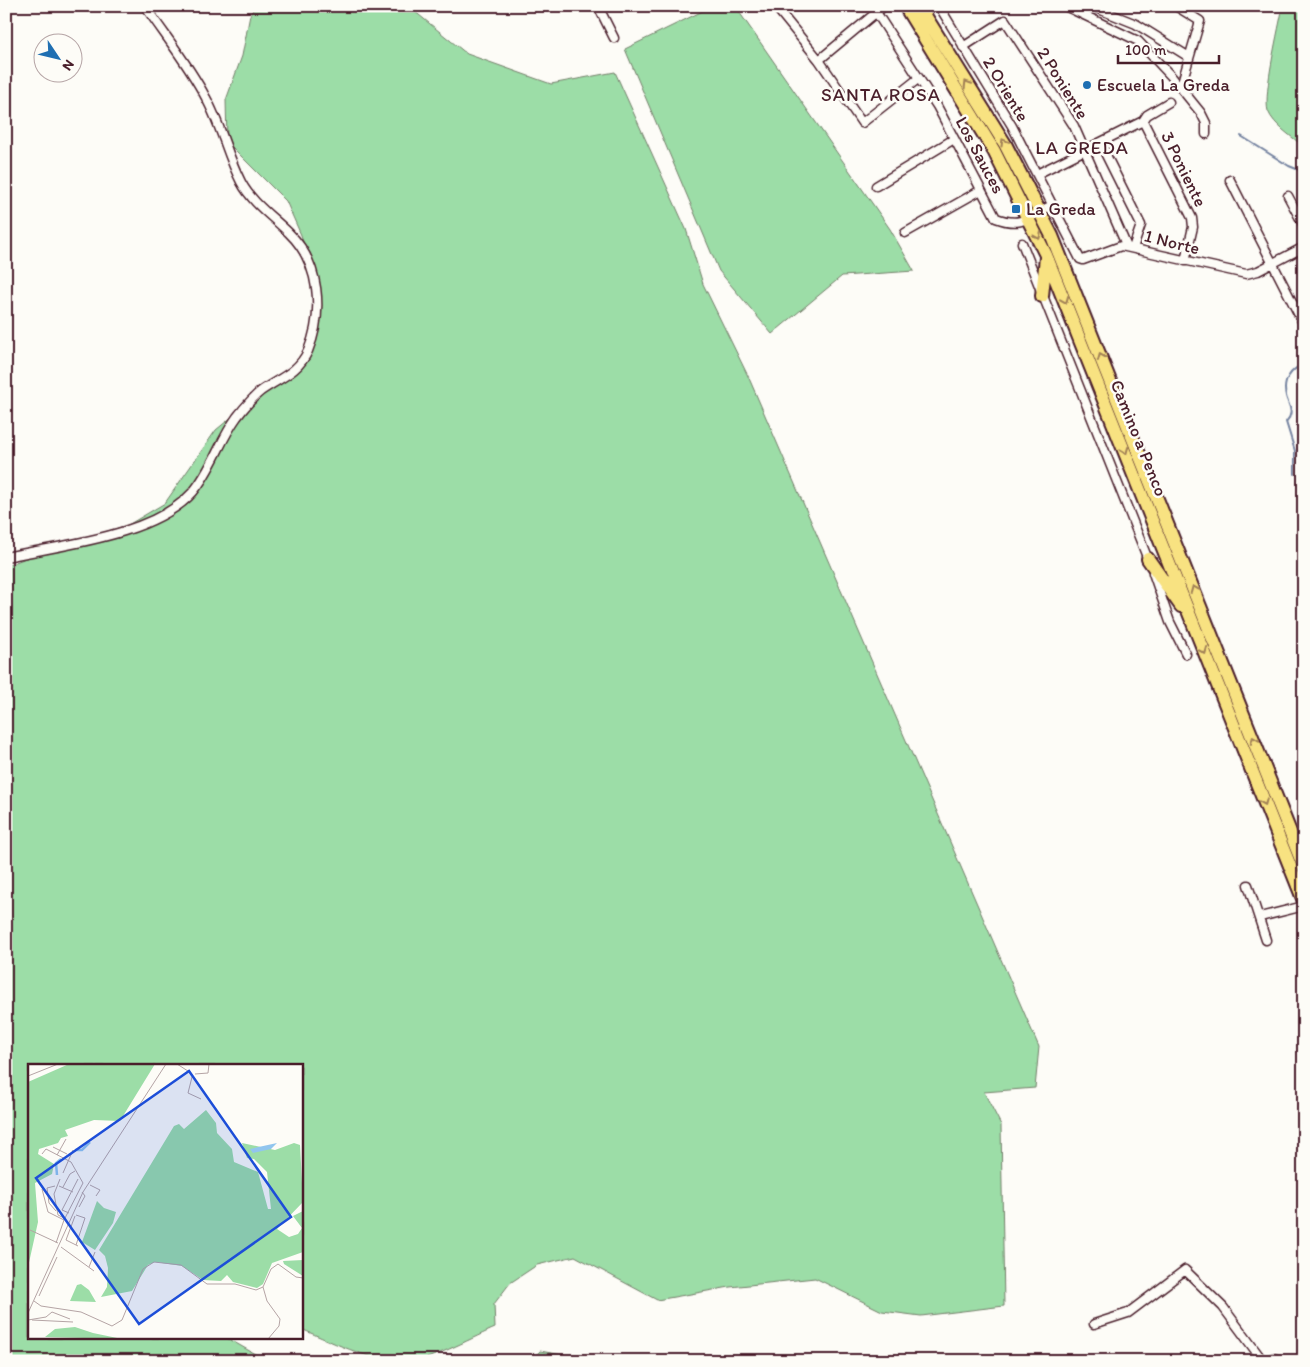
<svg xmlns="http://www.w3.org/2000/svg" width="1310" height="1367" viewBox="0 0 1310 1367" font-family="Itim,sans-serif">
<style>
.green{fill:#9cdda7;stroke:#737e69}
.lines{fill:none;stroke-linecap:round;stroke-linejoin:round}
.stream{stroke:#7583a0;stroke-width:2}
.minor-casing{stroke:#4a1f2b;stroke-width:11}
.trunk-casing{stroke:#4a1f2b;stroke-width:16}
.minor{stroke:#fdfcf7;stroke-width:8}
.trunk{stroke:#f8e281;stroke-width:12}
.oneway{stroke:#a18056}
.poi-dot{fill:#1f6fb2;stroke:#fdfcf7;stroke-width:2}
.labels{text-anchor:middle;dominant-baseline:central;stroke-width:5;stroke-linejoin:round;paint-order:stroke}
.street-label{font-size:18px;fill:#4a1f2b;stroke:#fdfcf7}
.poi-label{font-size:18px;fill:#4a1f2b;stroke:#fdfcf7;text-anchor:start}
.neighbourhood-label{font-size:19px;letter-spacing:1px;fill:#4a1f2b;stroke:#fdfcf7}
.inset-river{fill:none;stroke:#91c5ee;stroke-width:2.5}
.inset-road{fill:none;stroke:#b5a4a5;stroke-width:1}
.view{fill:#1d4ed8;fill-opacity:0.15;stroke:#1d4ed8;stroke-width:2.5}
.inset-edge{fill:none;stroke:#4a1f2b;stroke-width:2.5}
</style>
<rect width="100%" height="100%" fill="#fdfcf7"/>
<filter id="ink" filterUnits="userSpaceOnUse"><feTurbulence type="fractalNoise" baseFrequency=".02" numOctaves="2"/><feDisplacementMap in="SourceGraphic" scale="10" xChannelSelector="R" yChannelSelector="G"/><feConvolveMatrix kernelMatrix="1 2 1 2 8 2 1 2 1" color-interpolation-filters="sRGB"/></filter>
<g filter="url(#ink)">
<path class="green" d="M255 6H408L467 54 551 84 615 72 686 229 703 284 748 376 1039 1047 1035 1088 984 1092 1001 1125 1004 1306 921 1316 882 1311 815 1278 730 1287 657 1300 575 1256 537 1265 510 1283 494 1304 495 1328C476 1336 434 1358 416 1361 377 1366 336 1343 301 1329V1066H29V1338H227L267 1361H10L6 1341V566L48 549 128 525 165 503 216 430 300 361 311 343 316 301 313 273 301 235 286 201 227 142 226 100 242 56 250 15Z
M713 6H735L890 229 914 271 842 276 772 334 719 271 625 49Z
M1283 6H1304V147C1293 137 1274 126 1268 111 1263 94 1279 27 1283 6Z
M540 1351 585 1359 590 1361H531Z"/>
<g class="lines">
<path class="stream" d="M1241 136 1289 166 1304 172
M1295 474V451L1286 422C1287 420 1290 418 1290 415 1293 409 1287 402 1286 396 1282 381 1291 369 1304 364"/>
<defs>
<path id="minor" d="M598 6 614 38
M775 6 819 60 862 123 919 78
M872 6 937 106 996 218C1022 228 1029 217 1052 205
M939 6 1012 126 1080 259 1083 260 1121 246 1246 274 1258 271 1304 247
M1065 6 1138 41 1171 76 1201 113 1206 123V134
M1091 6 1136 24 1189 57
M1176 6 1200 21 1183 79
M963 47 1005 20 1074 126 1127 247
M819 60 884 6
M1143 121 1192 218 1193 227 1185 261
M1100 143 1141 225 1133 248
M1037 174 1143 121 1147 115 1169 102
M1230 180 1304 325
M876 186 954 139
M1288 196 1304 226
M905 233 981 190
M1022 243 1149 562
M6 557C61 545 154 536 193 492 212 470 220 440 237 417 244 408 252 398 261 391 279 378 298 373 308 351 324 312 320 263 289 233 273 217 252 203 241 182 227 155 221 125 206 98 189 65 166 37 145 6
M1153 573 1170 622 1186 654
M1248 885 1266 940
M1260 917 1304 906
M1094 1324 1128 1313 1185 1270 1223 1307 1263 1361
M1265 1361 1273 1358 1283 1361"/>
<path id="trunk" d="M905 6 994 151 1046 255 1304 901
M919 6 1005 144 1052 236 1304 867
M1042 296 1046 257
M1148 559 1181 606"/>
</defs>
<use href="#minor" class="minor-casing"/>
<use href="#trunk" class="trunk-casing"/>
<use href="#minor" class="minor"/>
<use href="#trunk" class="trunk"/>
</g>
<defs><path id="oneway-chevron" d="M-2-3.5L2.5 0L-2 3.5" fill="none" stroke-width="1.6" stroke-linecap="round" stroke-linejoin="round" transform="scale(1.25)"/></defs>
<g class="oneway">
<use href="#oneway-chevron" transform="translate(967 84) rotate(-122)"/>
<use href="#oneway-chevron" transform="translate(1004 142) rotate(-121)"/>
<use href="#oneway-chevron" transform="translate(1038 236) rotate(66)"/>
<use href="#oneway-chevron" transform="translate(1065 300) rotate(68)"/>
<use href="#oneway-chevron" transform="translate(1101 357) rotate(-112)"/>
<use href="#oneway-chevron" transform="translate(1125 451) rotate(68)"/>
<use href="#oneway-chevron" transform="translate(1194 589) rotate(-112)"/>
<use href="#oneway-chevron" transform="translate(1204 651) rotate(68)"/>
<use href="#oneway-chevron" transform="translate(1254 740) rotate(-112)"/>
<use href="#oneway-chevron" transform="translate(1264 802) rotate(68)"/>
</g>
</g>
<g class="poi-dot">
<circle cx="1087" cy="85" r="5"/>
<rect x="1011" y="204" width="10" height="10" rx="2.5"/>
</g>
<g class="labels">
<g class="street-label">
<text transform="translate(1063 83) rotate(58)">2 Poniente</text>
<text transform="translate(1006 89) rotate(59)">2 Oriente</text>
<text transform="translate(980 155) rotate(62)">Los Sauces</text>
<text transform="translate(1184 169) rotate(64)">3 Poniente</text>
<text transform="translate(1172 242) rotate(14)">1 Norte</text>
<text transform="translate(1139 438) rotate(68)">Camino a Penco</text>
</g>
<g class="poi-label">
<text x="1097" y="85">Escuela La Greda</text>
<text x="1026" y="209">La Greda</text>
</g>
<g class="neighbourhood-label">
<text x="881" y="94">SANTA ROSA</text>
<text x="1082" y="147">LA GREDA</text>
</g>
</g>
<g transform="translate(28 1064)">
<rect width="275" height="275" fill="#fdfcf7"/>
<path d="M41 0H127L92 57 66 56 37 66 40 72 33 74 30 79 11 85 10 90 26 100 24 110 7 119 10 158 0 203V18ZM178 46 188 59 189 69 204 85 206 98 230 108 240 145H243L239 108 226 95 219 94 214 79 247 86 266 79 272 81 275 138 249 165 261 173 270 170 274 164 265 152 275 147V188L244 199 235 220 229 224 205 218 199 211 193 217 175 216 154 202 127 198 120 201 104 227 73 233 79 223 80 204 77 192 71 186 146 62 151 60 156 65ZM69 137 76 144 88 148 85 159 67 186 54 178ZM275 196V212L256 200 255 197ZM53 220 61 226 68 238 42 237 49 221ZM47 263 65 269 94 275 17 273 27 265Z" fill="#9cdda7"/>
<path d="M249 79 243 85 225 89 222 85Z" fill="#91c5ee"/>
<path class="inset-river" d="M47 86H54L62 78M29 111 28 99 33 95"/>
<path class="inset-road" d="M149 0 163 9M167 10 180 9 181 0M0 12 30 0M164 13 160 29 173 35M25 83 39 90M29 91 38 75M35 109 45 86M32 115 26 130 30 151 36 154M62 121 72 126 68 132M27 122 19 124 21 139 28 147M31 122 45 128M35 123 42 110 47 107M14 125 20 148 36 156 55 119 43 98 18 85 14 90M51 143 57 132 54 128M41 149 34 146 50 115M48 151 57 154 48 181M47 152 38 176 50 182M2 166 30 179M28 179 36 156M33 183 66 207M61 203 67 188M235 223 239 237 252 255 251 262 240 275M11 232 29 193M6 237 13 242 53 248 84 262 94 256 115 205 126 198 153 201 179 220H207L228 226 235 223 243 205 250 200 268 213 275 214M0 249 55 128 138 0M0 256 18 253 24 248 42 255M4 256 45 258"/>
<path class="view" d="M161 7 263 153 111 260 8 114Z"/>
<rect width="275" height="275" class="inset-edge"/>
</g>
<rect width="1310" height="1367" fill="none" stroke="#fdfcf7" stroke-width="25"/>
<rect x="12" y="12" width="1285" height="1342" fill="none" stroke="#4a1f2b" stroke-width="2" filter="url(#ink)"/>
<g transform="translate(58 58) rotate(125)"><circle r="24" fill="#fdfcf7" stroke="#b5a4a5"/>
<path d="M0-4L9 19L0 12L-9 19Z" fill="#1f6fb2"/>
<text y="-8" font-size="14" font-weight="bold" text-anchor="middle" fill="#4a1f2b">N</text>
</g>
<path d="M1118 55v8h101v-8" fill="none" stroke="#4a1f2b" stroke-width="2.5"/>
<text x="1125" y="55" font-size="15" fill="#4a1f2b" stroke="#fdfcf7" stroke-width="4" paint-order="stroke">100 m</text>
</svg>
